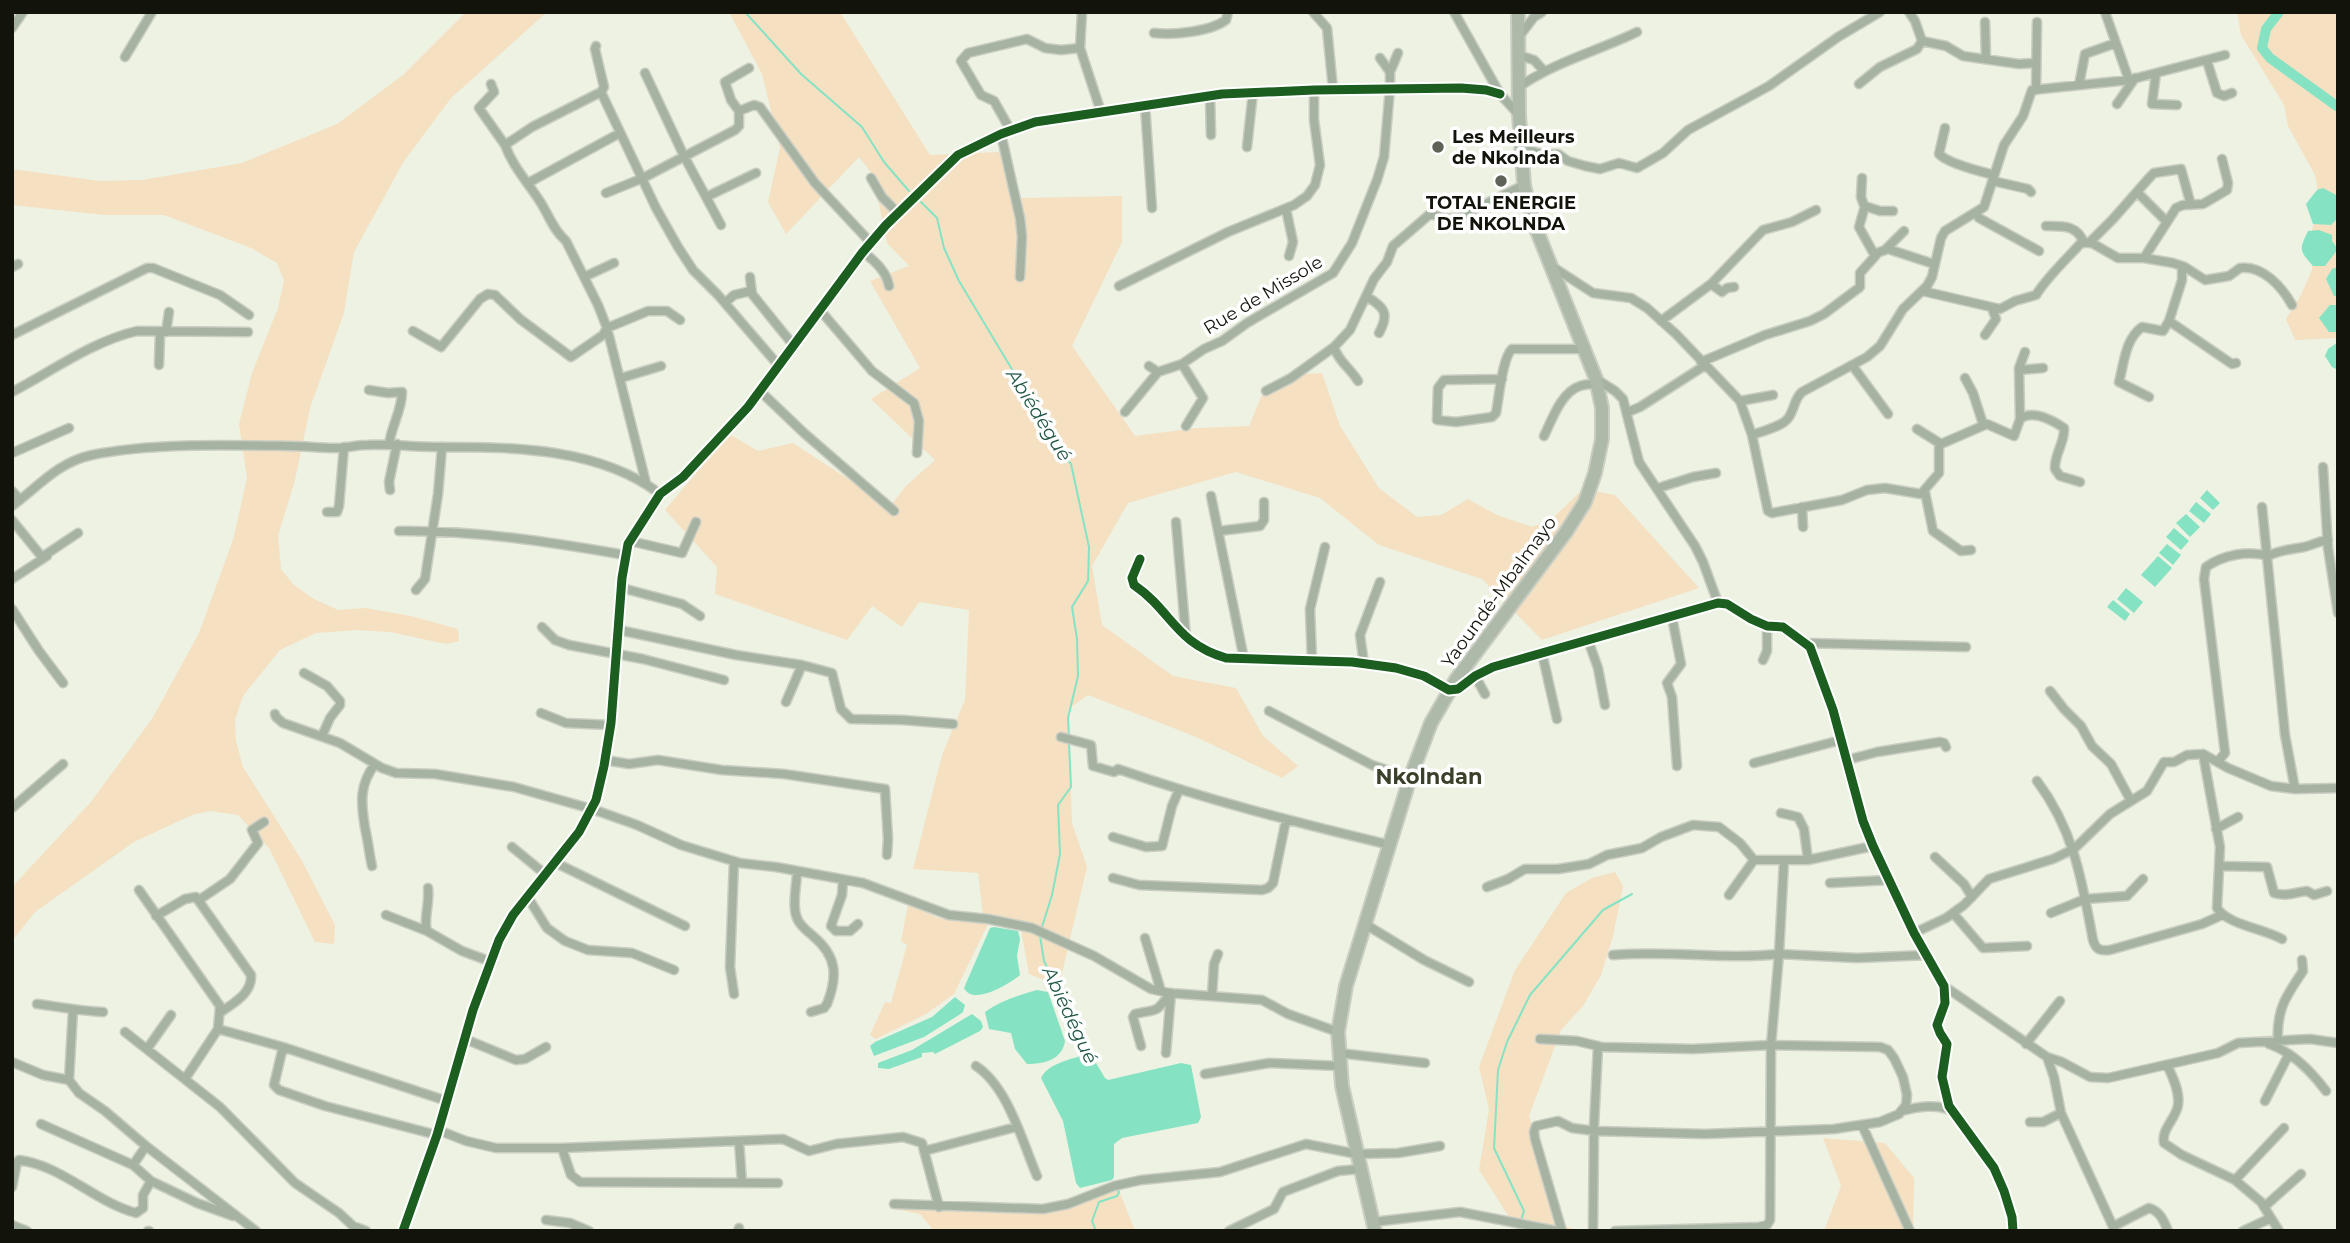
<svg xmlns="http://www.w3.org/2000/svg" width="2350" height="1243" viewBox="0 0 2350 1243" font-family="Montserrat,sans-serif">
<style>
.green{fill:#f5e0c2}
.water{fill:#85e3c4}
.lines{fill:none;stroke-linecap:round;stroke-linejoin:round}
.stream{stroke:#85e3c4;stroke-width:2}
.river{stroke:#85e3c4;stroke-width:10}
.minor-casing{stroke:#c9cdc2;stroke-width:11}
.highway-casing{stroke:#c9cdc2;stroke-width:16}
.minor{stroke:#a6b3a3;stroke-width:8}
.highway{stroke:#adb9a9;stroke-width:12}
.cycleway-casing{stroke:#fff;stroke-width:13}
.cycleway{stroke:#1b5e20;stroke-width:9}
.poi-dot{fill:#5f6257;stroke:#fff;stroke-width:2.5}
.labels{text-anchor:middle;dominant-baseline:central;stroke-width:7;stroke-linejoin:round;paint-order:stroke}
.poi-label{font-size:18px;font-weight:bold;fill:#12140b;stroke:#fff;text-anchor:start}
.street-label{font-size:18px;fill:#12140b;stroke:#fff}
.water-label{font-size:19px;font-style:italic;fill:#215747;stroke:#fff}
.quarter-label{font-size:21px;font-weight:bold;fill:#3a402a;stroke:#fff}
</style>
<rect width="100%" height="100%" fill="#edf2e3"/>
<path class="green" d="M466 12H547L451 98 404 161 354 252 344 313 310 408 295 480 278 536 281 569 293 584 312 598 338 610 365 608 411 616 458 629 459 641 446 644 390 632 358 630 316 633 280 650 243 696 235 720 236 741 243 767 301 859 335 925 334 944 315 942 269 848 238 815 210 811 192 815 134 842 35 912 12 941V887L90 803 152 719 199 633 233 540 247 478 239 424 252 373 278 308 284 280 277 263 251 248 164 215H105L12 205V169L100 181 142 180 242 163 337 124 403 75Z
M729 12H840L930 155 999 152 1021 198 1122 196V242L1072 346 1135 436 1197 428 1249 426 1264 390 1302 374 1322 373 1340 426 1379 488 1417 517 1441 515 1468 499 1497 515 1533 527 1554 517 1583 489 1615 495 1699 588 1542 640 1482 579 1379 545 1320 498 1236 472 1128 503 1092 566 1102 625 1173 676 1236 688 1263 736 1298 766 1282 778 1194 736 1088 695 1068 709 1072 823 1087 867 1059 986 1029 974 1021 930 988 924 954 994 926 1014 876 1039 870 1035 885 1002 891 1003 907 945 901 941 908 904 938 918 984 923 978 873 913 869 942 755 965 700 969 610 919 602 902 627 872 606 847 640 715 594 717 567 665 510 729 434 758 451 793 443 890 506 906 486 935 460 871 399 920 368 870 281 909 266 887 243 873 175 859 157 786 234 768 202 780 148 762 74Z
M2237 12H2338V338L2295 340 2286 319 2301 295 2312 270V230L2320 203 2315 175 2288 126 2284 105 2241 35Z
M1615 872 1623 886 1613 936 1601 975 1583 1006 1561 1030 1529 1116 1561 1225 1581 1231H1518L1479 1170 1489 1109 1479 1067 1515 970 1566 893 1592 878Z
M1823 1138 1885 1143 1914 1178 1913 1231H1824L1841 1186Z
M1117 1185 1135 1231H934L920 1214 895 1209 896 1205 1043 1209Z"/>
<path class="water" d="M2323 188 2338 196V218L2331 225 2313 224 2306 204 2317 190Z
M2319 230 2332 235V241L2338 249 2325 266H2313C2299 250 2299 250 2308 231Z
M2338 267V296H2334L2326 279 2332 269Z
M2330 305H2338V332H2329L2319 318Z
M2338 342V370L2332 367 2325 356 2328 349Z
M2207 490 2220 503 2213 510 2200 498Z
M2196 502 2211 514 2204 523 2189 511Z
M2186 514 2200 527 2190 537 2176 523Z
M2174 528 2189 541 2181 550 2166 537Z
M2167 544 2181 555 2173 565 2159 553Z
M2158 556 2172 568 2155 587 2141 575Z
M2126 588 2143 602 2134 613 2117 599Z
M2113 600 2130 614 2125 621 2107 607Z
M994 927 1018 931 1020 939 1017 956 1020 975C1008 985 973 1006 964 988L990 928Z
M1037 990 1048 992 1065 1041C1062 1060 1044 1064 1027 1064L1015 1049 1011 1033 989 1029 985 1012C1000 1001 1019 995 1037 990Z
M955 997 965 1005 963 1012 959 1015 924 1037 874 1056 870 1046 875 1042 932 1017Z
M972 1014 981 1021 983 1027 980 1031 935 1054 933 1052 922 1053V1057L889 1069 878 1068V1063L912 1050Z
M1090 1053 1105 1078 1108 1080 1181 1063 1191 1065 1201 1117 1198 1123 1122 1138 1114 1144V1177L1112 1180 1080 1188 1076 1183 1063 1121 1041 1078C1049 1062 1074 1059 1090 1053Z"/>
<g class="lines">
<path class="stream" d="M745 12 801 74 862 127 884 162 909 191
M921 202 937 218 944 248 959 281 1040 416 1052 441 1071 464 1089 547 1088 581 1072 607 1077 639 1078 676 1068 718 1069 737
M1041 930 1052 895 1060 854 1058 805 1071 787 1069 743
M1040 936 1044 961 1080 1035 1087 1057
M1521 1220 1524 1211 1494 1148 1498 1070 1507 1042 1530 995 1603 910 1632 894
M1096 1231 1092 1221 1099 1202 1117 1196 1119 1192 1117 1188"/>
<path class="river" d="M2279 12 2266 29 2262 48 2270 58 2338 107"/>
<defs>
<path id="minor" d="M1082 12 1080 48 1101 112
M1313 12 1327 28 1333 89
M1454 12 1500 94 1519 115
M1909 12 1915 21 1922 41 1946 46 1963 56 2019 64 2036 63
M2105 12 2129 80
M1985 22 1986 59
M12 28 23 12
M1154 33C1173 35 1210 32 1226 20L1228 12
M1518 38 1534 17 1542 12
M596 46 595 49 604 87 601 92
M1518 55 1534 60 1544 71
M125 57 152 12
M1380 58 1390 72
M2207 61 2217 93 2224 96 2232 93
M749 68 725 82 731 100 739 111 754 105 760 107 815 183 871 243
M645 73 684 156 721 225
M2156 73 2152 104 2177 105
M491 84 494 92 479 108 505 145 532 127 601 92 656 208 678 247 693 270 718 295 779 366
M1859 84 1880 67 1917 49 1922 41
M2079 85 2085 54 2116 43
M1519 87C1554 62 1598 51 1637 32
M2036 90 2037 22
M1210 96 1211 135
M2117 104 2135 78
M1145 105 1152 208
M1945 128 1939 154C1947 163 1982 172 1994 175
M1011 131 994 101 981 95 961 61 968 53 1027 39 1045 48 1061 50 1080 48
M1001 134 1020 218 1022 237 1020 277
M505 145C513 167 529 184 541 203 549 216 554 231 566 241L598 305 607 328 646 483
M1247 147 1253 92
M1521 148 1542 154H1558L1568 161 1585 166 1600 169 1619 163 1637 168 1663 153 1688 130 1769 86 1838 37 1880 12
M871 178 882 197 898 213
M1862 178 1861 197 1865 208
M1993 181 2028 189 2031 192
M528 183 620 133
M2137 192 2167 222
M606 193 643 178 735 130 739 126V111
M706 197 756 173
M1286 209 1293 242 1289 256
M1893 211H1880L1865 206 1859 227 1874 254 1888 249 1934 264
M1976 213 1979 218 2039 251
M2046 226C2064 226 2077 225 2084 243
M2089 243 2113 219 2150 177 2154 173 2181 169 2191 205
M1886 249 1904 231
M863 252C874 260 887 272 889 286
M2144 258 2176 208 2183 205 2203 204 2227 190 2228 183 2222 159
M2182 266V280L2169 321 2232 364 2236 363
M12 267 18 264
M1553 267 1593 293 1631 298 1647 308 1676 334 1740 401 1752 435 1768 511 1772 513 1842 500 1867 490 1885 488 1921 494 1939 473V446L1941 444 1987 424 2014 436 2020 419C2033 409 2052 420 2064 428 2065 443 2054 454 2055 469L2060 476 2080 482
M584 277 614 263
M750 277 752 294 794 346
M1711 284 1763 230 1792 222 1816 210
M1119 286 1228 232 1294 205 1307 196 1315 185 1320 165 1314 120V90
M1922 291 2000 309 2015 301 2036 295C2048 276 2065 261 2081 243L2090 242 2118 258H2144L2173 263 2185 267 2205 280 2229 276 2240 268C2263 265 2282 287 2292 305
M1366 296C1384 307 1390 313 1379 333
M725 303 734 295 751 291
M820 310 872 371 914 403 919 421 917 453
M1661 321 1711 284 1722 292 1727 288 1734 287
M413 331 441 347 480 299 488 294 495 295 520 319 571 357 603 335 607 328 648 311H667L680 320
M166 332 169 312
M12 335 147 268H153L220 295 249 315
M1985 335 1996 319 1992 308
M1701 362 1765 335 1810 321 1824 314 1860 287V273L1877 254
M1182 364 1203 398 1186 426
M159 365 160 332
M1852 365 1888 414
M1149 366 1158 372 1182 364 1204 349 1222 341 1247 323 1333 273 1352 243 1377 180 1384 157 1390 88V72L1398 53
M2019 370 2043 368
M621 378 661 366
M1965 378 1973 393 1983 424
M1502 379 1444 380 1438 388 1437 420 1456 422 1492 417 1496 413C1499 398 1502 358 1512 349H1586
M1596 379 1615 391 1623 399 1639 462 1695 546 1703 562 1718 603
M1358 381C1351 369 1338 361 1334 347L1350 330 1374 279 1387 262 1393 246 1430 214 1449 219 1459 217 1524 185
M369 390 388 393 402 392C402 411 391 426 389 445
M760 391 804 433 894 511
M1266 391 1291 378 1334 347
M12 392C52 371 93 341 137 331L248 332
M2149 397 2119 382C2124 364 2125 339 2142 327L2163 331 2169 321
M1740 401 1773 395
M1125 412 1158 372
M1628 412 1640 407 1704 366
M2020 419 2019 368 2025 352
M1917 429 1941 444
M1752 435C1762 431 1783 427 1789 417 1795 408 1794 399 1802 392L1867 357 1880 346 1903 309 1927 286 1932 277 1941 238 1945 231 1984 207 2004 145 2023 116 2032 90 2129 80 2225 55
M1544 436C1552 420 1561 392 1580 386 1585 384 1592 384 1597 384
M12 453 69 428
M2323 467 2328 548 2338 613
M1658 488 1693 477 1716 473
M390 490 389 482 397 444
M12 491 20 500
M1925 492 1933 531 1961 551 1971 550
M1211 496 1244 659
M12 506C38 487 58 462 92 455 151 443 227 445 288 446 304 446 320 448 335 448 346 448 357 445 367 445 392 444 416 447 441 447 515 447 600 448 660 494
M1802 507 1803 527
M2262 507 2285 735 2295 789
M327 512H337L339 506 344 447
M12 520 42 557 78 533
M1176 522 1186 638
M399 531C474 530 551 542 625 555
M1219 531 1260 526 1264 520V502
M630 541 682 553 696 522
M1140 559 1132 578 1134 585C1172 611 1175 643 1226 658L1352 662 1396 668 1424 676 1449 690 1458 689 1475 676 1493 667 1718 603 1727 604 1751 619 1767 626 1783 627 1810 647 1833 710 1863 821 1873 846 1914 933 1944 986 1945 1003 1937 1025 1940 1033 1947 1044 1942 1077 1949 1106 1994 1168 2004 1191 2012 1217 2013 1231
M12 579 47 556
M622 588 682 604 700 616
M416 590 425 579 438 494 442 447
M12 609 39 651 63 683
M1672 617 1681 664 1667 683 1672 697 1677 766
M542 627 555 640 569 645 643 659 724 680
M619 630 736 655 802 665 832 673 841 709 851 719 903 720 953 724
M1588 640 1598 668 1605 705
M1806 643 1966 647
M1542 653 1557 719
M1763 660 1767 651V626
M1312 661 1310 609 1325 547
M1364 664 1360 635 1380 582
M304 673 327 686 340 701V705L330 718 322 736
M1475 676 1485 694
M2050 691 2064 709 2081 726 2092 746 2111 764 2131 801
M786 702 802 665
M1269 711 1372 765 1410 778
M541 713 566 723 610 725
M275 714 276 717 283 723 340 743 382 768 396 773 435 774 514 787 592 809 637 825 681 845 740 863 776 867 863 883 949 915 988 919 1032 928 1094 956 1151 989 1169 993 1262 1000 1288 1014 1338 1032
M1061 737 1091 745 1093 766 1114 772 1118 769C1207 800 1298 823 1390 845
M2203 754 2220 847 2217 908C2228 925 2262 928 2282 939
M605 760 629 764 658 760 722 770 784 774 885 789 888 839 887 855
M1847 760 1877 752 1940 742 1944 743 1946 747
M2218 761 2225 753 2204 579 2206 567C2223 555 2248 550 2268 556 2280 550 2292 549 2304 547 2313 545 2319 541 2328 540
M1754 763 1841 740
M2037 781C2074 830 2082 881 2093 940 2096 950 2100 951 2110 950L2202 924 2222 915
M12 808 63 764
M1781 813 1798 817 1804 829 1808 860
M2216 829 2238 817
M1113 837 1146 847 1162 846 1172 806 1179 790
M512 847 545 874
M1935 857 1964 884 1972 897
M554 862 685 926
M372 866C369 853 368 840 365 828 361 803 359 785 375 764
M2220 866 2267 867 2274 893C2287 897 2295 892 2307 891L2314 895 2327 891
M797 871C797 885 792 902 796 915 798 924 806 930 813 936 837 956 838 976 827 1004L824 1008 811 1012
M1113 878 1139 885 1262 890 1268 888 1273 883 1286 820
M843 880 842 895 831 926 836 931H850L858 924
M1830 883 1889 880
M1487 887 1508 879 1525 869H1558L1589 864 1607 855 1642 848 1661 837 1693 825 1719 827 1740 843 1754 860H1808L1873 846
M139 890 220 1006 218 1029 283 1047 447 1101
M1729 895 1754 860
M527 896 547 928 565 941 588 950 632 953 674 970
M199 900 230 879 258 843 252 830 264 822
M1953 913 1983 948 2027 946
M2051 913 2085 899 2127 896 2143 879
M386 915 427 931 462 951 492 962
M156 916 185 899 196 897 251 975C252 993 235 1002 221 1012
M1365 924 1424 960 1469 982
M427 931C423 920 430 903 428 888
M1914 933 1946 918 1964 905 1989 879 2053 859 2074 849 2110 814 2147 791 2164 762H2174L2187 755 2203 754 2228 768 2271 786 2295 789 2338 788
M1145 938 1161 991
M1613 955C1668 950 1724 960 1779 954L1784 861
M1944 986 2047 1057 2062 1062 2090 1077 2108 1078 2218 1053 2238 1043 2310 1039 2338 1043
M734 994 730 967 734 861
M1212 996 1214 964 1218 954
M37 1004C61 1007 79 1011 103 1012
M73 1010 69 1080 79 1093 105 1111 146 1146 256 1231
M125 1032 220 1107 295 1183 339 1213 353 1226 366 1231
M465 1039 516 1060 525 1059 546 1047
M1540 1039 1577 1041 1602 1047 1693 1049 1771 1045 1880 1047 1888 1050 1894 1058 1903 1077 1907 1095 1906 1105 1899 1114 1880 1122 1834 1129 1705 1134 1595 1131 1572 1128 1558 1121 1536 1126 1534 1132 1535 1139 1562 1231
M2278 1042C2276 1010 2286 996 2303 971L2302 960
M2026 1044 2060 1001
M2269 1044C2293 1052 2311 1071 2326 1091
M1141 1046 1133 1017 1135 1014C1160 1008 1153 1015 1171 993
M283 1047 274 1085 279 1090 325 1106 437 1135
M147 1049 171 1015
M1166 1053 1171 993
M1339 1053 1425 1063
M2047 1057 2054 1077 2061 1113 2115 1231
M12 1062 43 1075 69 1080
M2167 1065C2173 1077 2180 1092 2178 1105 2176 1119 2161 1129 2164 1143L2182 1155 2235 1180 2261 1202 2279 1231
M976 1066C1008 1087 1022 1141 1037 1176
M1205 1074 1269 1063 1340 1066
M185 1079 218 1029
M2265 1101 2289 1054
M1901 1111C1917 1107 1937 1103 1952 1111
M2030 1122H2043L2061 1113
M41 1124 133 1165 151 1181 197 1203 233 1216
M1862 1125 1910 1231
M438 1130 466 1141 496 1148H562L783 1139 809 1151 836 1144 903 1137 922 1143 939 1207
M739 1141 742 1183
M562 1148 571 1175 580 1182 778 1183
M924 1151 1016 1127
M133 1165 146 1146
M2235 1180 2284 1128
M12 1187 17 1162 19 1160C63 1166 95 1202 136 1213L143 1208V1195L151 1181
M894 1204 1043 1209 1068 1204 1114 1186 1141 1180 1220 1172 1306 1144 1357 1154 1398 1153 1440 1146
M2264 1207 2301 1174
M546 1220 570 1223 589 1231
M1373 1222 1460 1212 1557 1231
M12 1225 27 1231
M2114 1226 2149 1208C2160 1211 2164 1221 2168 1231
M148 1231H149
M403 1231 437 1135 473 1010 499 940 513 915 579 832 596 800 604 766 611 723 622 578 628 544 660 494 683 477 748 407 862 253 886 225 958 155 1001 134 1035 122 1222 94 1314 90 1461 88 1486 90 1500 94
M738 1231 739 1228
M1229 1231 1274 1209 1283 1192 1338 1171 1360 1169
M1593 1231 1594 1126 1598 1046
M1615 1231 1759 1227 1767 1225 1770 1220 1771 1045 1779 954 1857 958 1927 955
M2243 1231 2271 1218"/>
<path id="highway" d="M1375 1231 1342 1086 1338 1032 1346 986 1410 778 1431 723 1457 678 1566 532 1585 502 1595 473 1602 439V408L1596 379 1531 216 1524 185 1519 115 1518 12"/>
</defs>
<use href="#minor" class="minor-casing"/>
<use href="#highway" class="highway-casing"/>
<use href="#minor" class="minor"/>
<use href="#highway" class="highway"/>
<defs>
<path id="cycleway" d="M1140 559 1132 578 1134 585C1172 611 1175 643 1226 658L1352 662 1396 668 1424 676 1449 690 1458 689 1475 676 1493 667 1718 603 1727 604 1751 619 1767 626 1783 627 1810 647 1833 710 1863 821 1873 846 1914 933 1944 986 1945 1003 1937 1025 1940 1033 1947 1044 1942 1077 1949 1106 1994 1168 2004 1191 2012 1217 2013 1231
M403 1231 437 1135 473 1010 499 940 513 915 579 832 596 800 604 766 611 723 622 578 628 544 660 494 683 477 748 407 862 253 886 225 958 155 1001 134 1035 122 1222 94 1314 90 1461 88 1486 90 1500 94"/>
</defs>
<use href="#cycleway" class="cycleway-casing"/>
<use href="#cycleway" class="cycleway"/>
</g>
<g class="poi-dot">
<circle cx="1438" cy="147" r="7"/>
<circle cx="1501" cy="181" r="7"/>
</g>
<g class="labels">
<g class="poi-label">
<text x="1452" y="137">Les Meilleurs<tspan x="1452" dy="21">de Nkolnda</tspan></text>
<text x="1501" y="203" text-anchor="middle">TOTAL ENERGIE<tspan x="1501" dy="21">DE NKOLNDA</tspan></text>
</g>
<g class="street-label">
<text transform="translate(1263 295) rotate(-31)">Rue de Missole</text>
<text transform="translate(1499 592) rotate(-54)">Yaoundé-Mbalmayo</text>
</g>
<g class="water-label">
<text transform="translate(1039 415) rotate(58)">Abiédégué</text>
<text transform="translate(1070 1015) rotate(65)">Abiédégué</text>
</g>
<g class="quarter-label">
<text x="1429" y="776">Nkolndan</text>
</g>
</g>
<rect width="2350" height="1243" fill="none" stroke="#12140b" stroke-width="28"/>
</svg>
